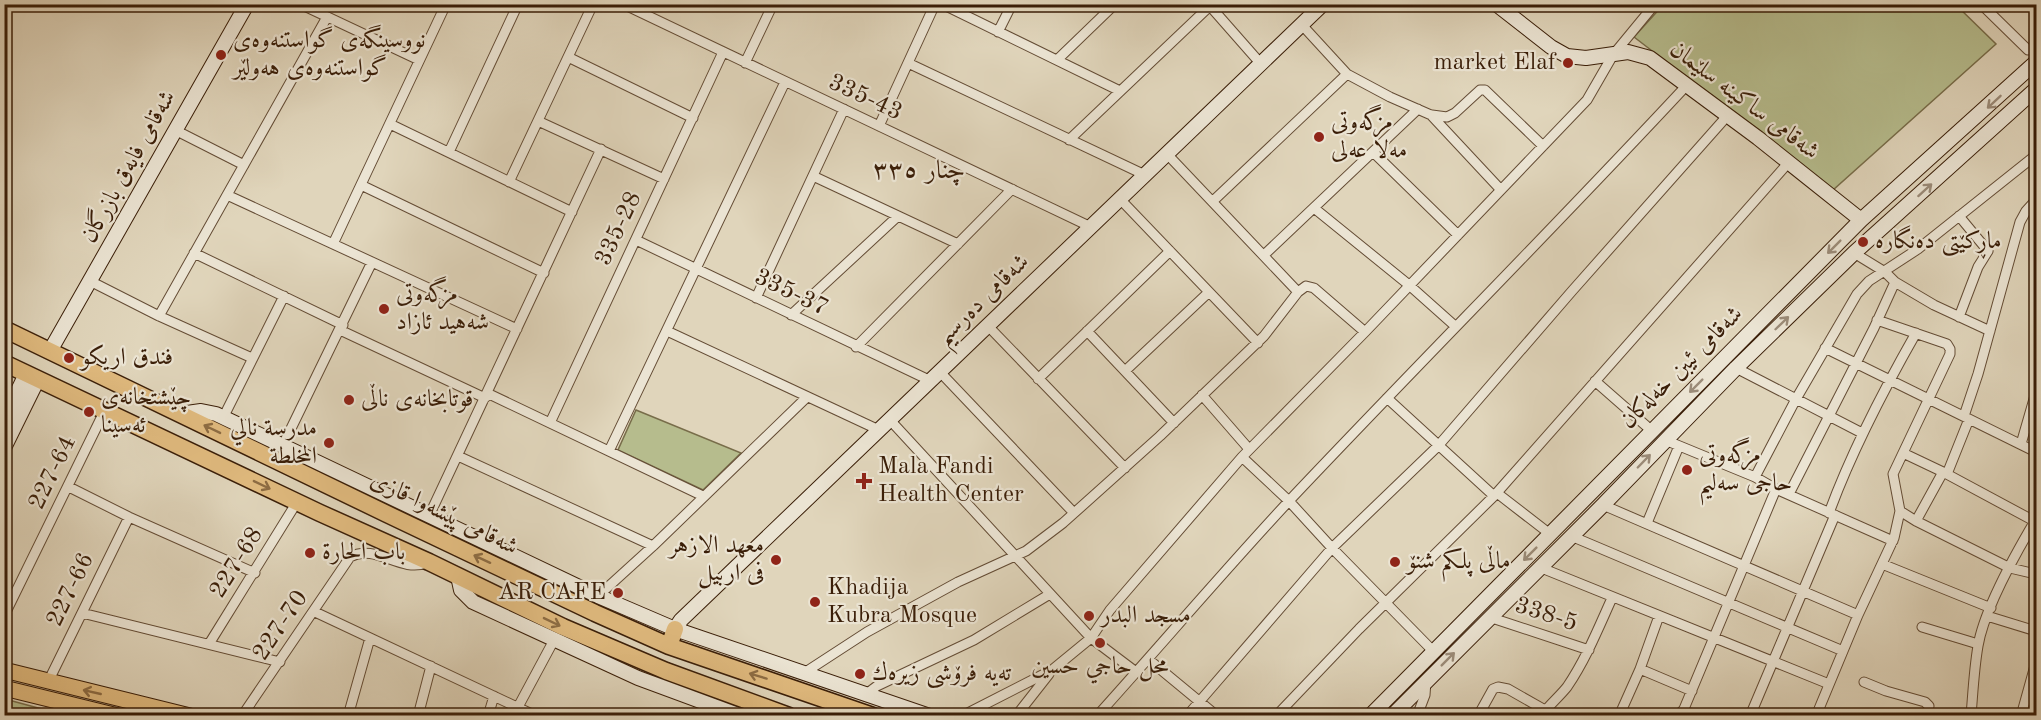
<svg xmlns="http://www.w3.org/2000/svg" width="2041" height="720" viewBox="0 0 2041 720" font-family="'Old Standard TT',Amiri,serif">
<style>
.green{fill:#b6bc8d;stroke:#786d4a;stroke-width:1.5}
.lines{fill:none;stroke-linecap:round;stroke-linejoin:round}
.street-casing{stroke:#644c35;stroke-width:11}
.secondary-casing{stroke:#3a1e08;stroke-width:16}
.primary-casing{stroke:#3a1e08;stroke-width:17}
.highway-casing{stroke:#3a1e08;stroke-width:19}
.street{stroke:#ebe4d3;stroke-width:9}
.secondary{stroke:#ebe4d3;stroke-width:14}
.primary{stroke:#e0ba7e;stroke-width:15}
.highway{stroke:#e0ba7e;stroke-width:16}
.oneway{stroke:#9b8b78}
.oneway2{stroke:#8d6c43}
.poi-dot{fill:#8f2418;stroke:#ebe4d3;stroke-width:2}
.labels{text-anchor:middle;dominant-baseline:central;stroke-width:4.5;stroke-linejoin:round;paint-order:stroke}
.poi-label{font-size:24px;fill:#3a1e08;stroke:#ebe4d3;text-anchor:start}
.street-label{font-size:24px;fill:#3a1e08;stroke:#ebe4d3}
.neighbourhood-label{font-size:26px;fill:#3a1e08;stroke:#ebe4d3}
</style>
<rect width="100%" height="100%" fill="#e0d5bb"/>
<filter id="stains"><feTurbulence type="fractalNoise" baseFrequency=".00333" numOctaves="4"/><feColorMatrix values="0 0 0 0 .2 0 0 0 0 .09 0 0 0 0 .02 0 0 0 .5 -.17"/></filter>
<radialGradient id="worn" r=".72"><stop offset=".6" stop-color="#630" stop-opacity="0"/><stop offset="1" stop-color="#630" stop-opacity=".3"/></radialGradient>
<path class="green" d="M1955 4 1996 44 1833 190 1634 37 1663 5Z
M636 410 741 453 703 490 618 450Z
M4 699H5L64 715H5Z"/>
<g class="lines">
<defs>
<path id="street" d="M300 4 419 60
M623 4 1091 227
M942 4 1120 91
M1981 4 2028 50
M1210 6 1261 64
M1302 25 1347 74 1390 97 1431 115 1501 190
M998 32 1012 4
M568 57 693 118
M1057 60 1115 4
M745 63 773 4
M908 63 1145 175
M1432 115 1447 117 1455 113 1480 90H1485L1543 146
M538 121 664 179
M390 124 572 212
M879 126 935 4
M175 130 244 165
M1069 140 1212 4
M449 152 518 4
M1373 152 1458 235
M1167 154 1298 292
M813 176 958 244
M509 182 593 4
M361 185 544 273
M227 195 517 329
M1120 199 1258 343
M1213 201 1347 74
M1314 208 1409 285 1455 326
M636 240 931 381
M333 244 446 4
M194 253 343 325
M1264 255 1418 109
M90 281 159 316 252 358
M1895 282 1934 305 1990 331
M756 298 844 109
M791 315 898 216
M159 316 327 17
M1959 317 1978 267 1988 251 1959 216
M988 326 1125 468
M340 330 485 398
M667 331 879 430
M1087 331 1174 423
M856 347 1012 189
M1825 348 2036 452
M1736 368 1862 433
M1125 371 1209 292
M940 372 1074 513
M1038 379 1170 251
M1595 381 1652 431
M487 393 703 496
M1202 395 1249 449
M1387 398 1494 496
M1964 416 1978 374 2020 222 2026 211 2036 200
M223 418 284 296
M890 420 1091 638 1136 672
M550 423 723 52
M1665 440 1755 477 1776 489 1893 541
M2021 444 2036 392
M283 445 372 262
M609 451 785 82
M1903 453 1943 472 2036 522
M458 456 653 546
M1242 457 1289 501 1332 548 1434 652
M1947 474 1969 419
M1755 477 1796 399 1857 294 1869 281 1918 249 2036 155
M69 487 129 517 255 573
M1497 493 1550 534
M1789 494 1874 328 1895 282 1885 272 1854 253
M1603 505 1858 615
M1900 511 1916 521 2010 568 2036 574
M1829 513C1852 450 1883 391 1916 333
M429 516 601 149
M1916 521 1943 472
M1647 523 1679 446
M1571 536 1843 651
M1882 564 1991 608
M1539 567 1829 684
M598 596 653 546 807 397
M315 612 536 716
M82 613 280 662
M4 616 104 412
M1987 616 2036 631
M1489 617 1589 650
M1922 627 1978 644
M209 644 297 502
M1148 659 1217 716
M1640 669 1692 691
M804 673 867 632 958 582 1026 551 1063 523 1160 436 1264 336 1298 292 1306 286 1314 288 1365 332
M48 682 129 517
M1864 682 1886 691 1925 702 1929 706 1927 716
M865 695 877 686 974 640 1050 594
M518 707 554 640
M1682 711 1703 716
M242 716 350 557C376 543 400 573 426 563
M348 716 370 638
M418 716 431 666
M488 716 494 696
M962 716 1052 670 1091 638 1110 610 1242 457 1365 332 1587 100 1613 55 1655 4
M1016 716 1049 674
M1097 716C1161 645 1223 572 1288 502 1420 362 1556 226 1687 85
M1187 716 1332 548 1438 446 1572 291 1728 115
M1276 716 1359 629 1494 496 1789 162
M1417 716 1425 695 1426 681
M1478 716 1493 689 1498 687 1508 689 1545 710
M1541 716C1549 705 1559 697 1567 687 1586 659 1598 629 1612 598
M1619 716 1640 669 1659 616
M1681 716 1776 489
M1750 716 1835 515
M1816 716 1858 615 1894 538 1900 511 1893 474 1950 354V349L1947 344 1877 320
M1971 716C1973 692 1974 669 1978 646 1984 610 2017 551 2036 519
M2021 716 2036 662"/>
<path id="secondary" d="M1496 4 1551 47 1567 56 1586 58 1628 52 1650 58 1758 138 1861 220
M50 351 247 4
M180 414 201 411 216 414 598 596 675 629 930 716
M4 419 26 374
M4 448 38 379
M458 576 461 590 473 602 638 678 741 716
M675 629 681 620 1323 4
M1370 716 1861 220 2036 62
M1392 716 1603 505 1736 368 1854 253 2036 89"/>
<path id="primary" d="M4 670 190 716
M4 688 118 716"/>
<path id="highway" d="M4 329 387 514 595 613 669 646 873 716
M4 363 320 513 429 562 563 627 666 671 789 716
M669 646 675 629"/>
</defs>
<use href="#street" class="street-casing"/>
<use href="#secondary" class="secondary-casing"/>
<use href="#primary" class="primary-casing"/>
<use href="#highway" class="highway-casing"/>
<use href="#street" class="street"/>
<use href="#secondary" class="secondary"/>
<use href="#primary" class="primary"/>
<use href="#highway" class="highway"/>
</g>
<defs><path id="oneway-shaft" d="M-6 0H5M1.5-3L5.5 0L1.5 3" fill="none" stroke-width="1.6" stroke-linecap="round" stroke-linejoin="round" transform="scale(1.5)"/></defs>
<g class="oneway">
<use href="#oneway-shaft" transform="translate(1994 102) rotate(137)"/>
<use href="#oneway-shaft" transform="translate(1925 190) rotate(-42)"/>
<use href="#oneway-shaft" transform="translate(1834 247) rotate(135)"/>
<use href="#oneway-shaft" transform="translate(1782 323) rotate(-44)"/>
<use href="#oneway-shaft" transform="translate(1696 386) rotate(135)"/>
<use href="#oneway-shaft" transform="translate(1644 461) rotate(-46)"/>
<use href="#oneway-shaft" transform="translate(1530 554) rotate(135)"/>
<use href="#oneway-shaft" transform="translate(1448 659) rotate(-45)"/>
</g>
<g class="oneway2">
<use href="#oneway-shaft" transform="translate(212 429) rotate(-154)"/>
<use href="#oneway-shaft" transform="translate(262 485) rotate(26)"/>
<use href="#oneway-shaft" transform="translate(482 559) rotate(-155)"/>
<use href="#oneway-shaft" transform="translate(552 622) rotate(26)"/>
<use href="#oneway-shaft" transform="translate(758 676) rotate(-163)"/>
<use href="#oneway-shaft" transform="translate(92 692) rotate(-167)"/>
</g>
<g class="poi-dot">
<circle cx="221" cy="55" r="6"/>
<circle cx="1568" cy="63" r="6"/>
<circle cx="1319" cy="137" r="6"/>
<circle cx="1863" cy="242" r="6"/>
<circle cx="384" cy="309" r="6"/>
<circle cx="69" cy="358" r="6"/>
<circle cx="349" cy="400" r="6"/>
<circle cx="89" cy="412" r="6"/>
<circle cx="329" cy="443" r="6"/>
<circle cx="1687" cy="470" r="6"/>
<path d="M861 472h6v6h6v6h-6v6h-6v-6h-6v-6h6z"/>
<circle cx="310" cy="553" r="6"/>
<circle cx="776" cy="560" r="6"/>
<circle cx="1395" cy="562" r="6"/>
<circle cx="618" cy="593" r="6"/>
<circle cx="815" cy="602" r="6"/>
<circle cx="1089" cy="616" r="6"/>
<circle cx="1100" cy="643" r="6"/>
<circle cx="860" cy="674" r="6"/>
</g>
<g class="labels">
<g class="poi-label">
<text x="233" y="41">نووسینگەی گواستنەوەی<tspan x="233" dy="28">گواستنەوەی هەولێر</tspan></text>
<text x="1556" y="63" text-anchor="end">market Elaf</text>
<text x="1331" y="123">مزگەوتی<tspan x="1331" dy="28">مەلا عەلی</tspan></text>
<text x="1875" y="242">ماڕكێتی دەنگارە</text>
<text x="396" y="295">مزگەوتی<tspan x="396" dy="28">شەهید ئازاد</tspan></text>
<text x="81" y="358">فندق اريكو</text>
<text x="101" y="398">چێشتخانەی<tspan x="101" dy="28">ئەسینا</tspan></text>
<text x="361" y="400">قوتابخانەی ناڵی</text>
<text x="317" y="429" text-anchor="end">مدرسة نالي<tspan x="317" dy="28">المخلطة</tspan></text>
<text x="1699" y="456">مزگەوتی<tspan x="1699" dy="28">حاجی سەلیم</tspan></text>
<text x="878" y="467">Mala Fandi<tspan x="878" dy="28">Health Center</tspan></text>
<text x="764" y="546" text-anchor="end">معهد الازهر<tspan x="764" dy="28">فی اربیل</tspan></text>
<text x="322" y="553">باب الحارة</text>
<text x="1407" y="562">ماڵی پلکم شنۆ</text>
<text x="827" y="588">Khadija<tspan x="827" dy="28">Kubra Mosque</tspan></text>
<text x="606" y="593" text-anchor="end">AR CAFE</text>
<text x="1101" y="616">مسجد البدر</text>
<text x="1100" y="667" text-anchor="middle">محل حاجي حسین</text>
<text x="872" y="674">تەیە فرۆشی زیرەك</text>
</g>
<g class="street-label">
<text transform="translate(865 98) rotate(25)">335-43</text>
<text transform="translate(1744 101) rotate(37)">شەقامی ساکینە سلێمان</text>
<text transform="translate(129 167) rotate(-61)">شەقامی فایەق بازرگان</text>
<text transform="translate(619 229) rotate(-65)">335-28</text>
<text transform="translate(791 293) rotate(26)">335-37</text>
<text transform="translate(983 300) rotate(-44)">شەقامی دەرسیم</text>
<text transform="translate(1682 368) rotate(-45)">شەقامی ئیبن خەلەکان</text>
<text transform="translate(53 473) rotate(-64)">227-64</text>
<text transform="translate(444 514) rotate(26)">شەقامی پێشەوا قازی</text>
<text transform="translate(237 563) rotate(-58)">227-68</text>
<text transform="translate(71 590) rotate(-64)">227-66</text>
<text transform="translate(1546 615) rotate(18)">338-5</text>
<text transform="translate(281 626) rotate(-56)">227-70</text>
</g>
<g class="neighbourhood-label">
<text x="919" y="171">چنار ٣٣٥</text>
</g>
</g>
<rect width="2041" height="720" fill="none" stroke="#e0d5bb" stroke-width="24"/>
<rect x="6" y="6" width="2029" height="708" fill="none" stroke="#3a1e08" stroke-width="3"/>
<rect x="12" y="12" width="2017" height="696" fill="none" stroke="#3a1e08" stroke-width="1.5"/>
<rect width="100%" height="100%" filter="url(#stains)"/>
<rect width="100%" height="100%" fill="url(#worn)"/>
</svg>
